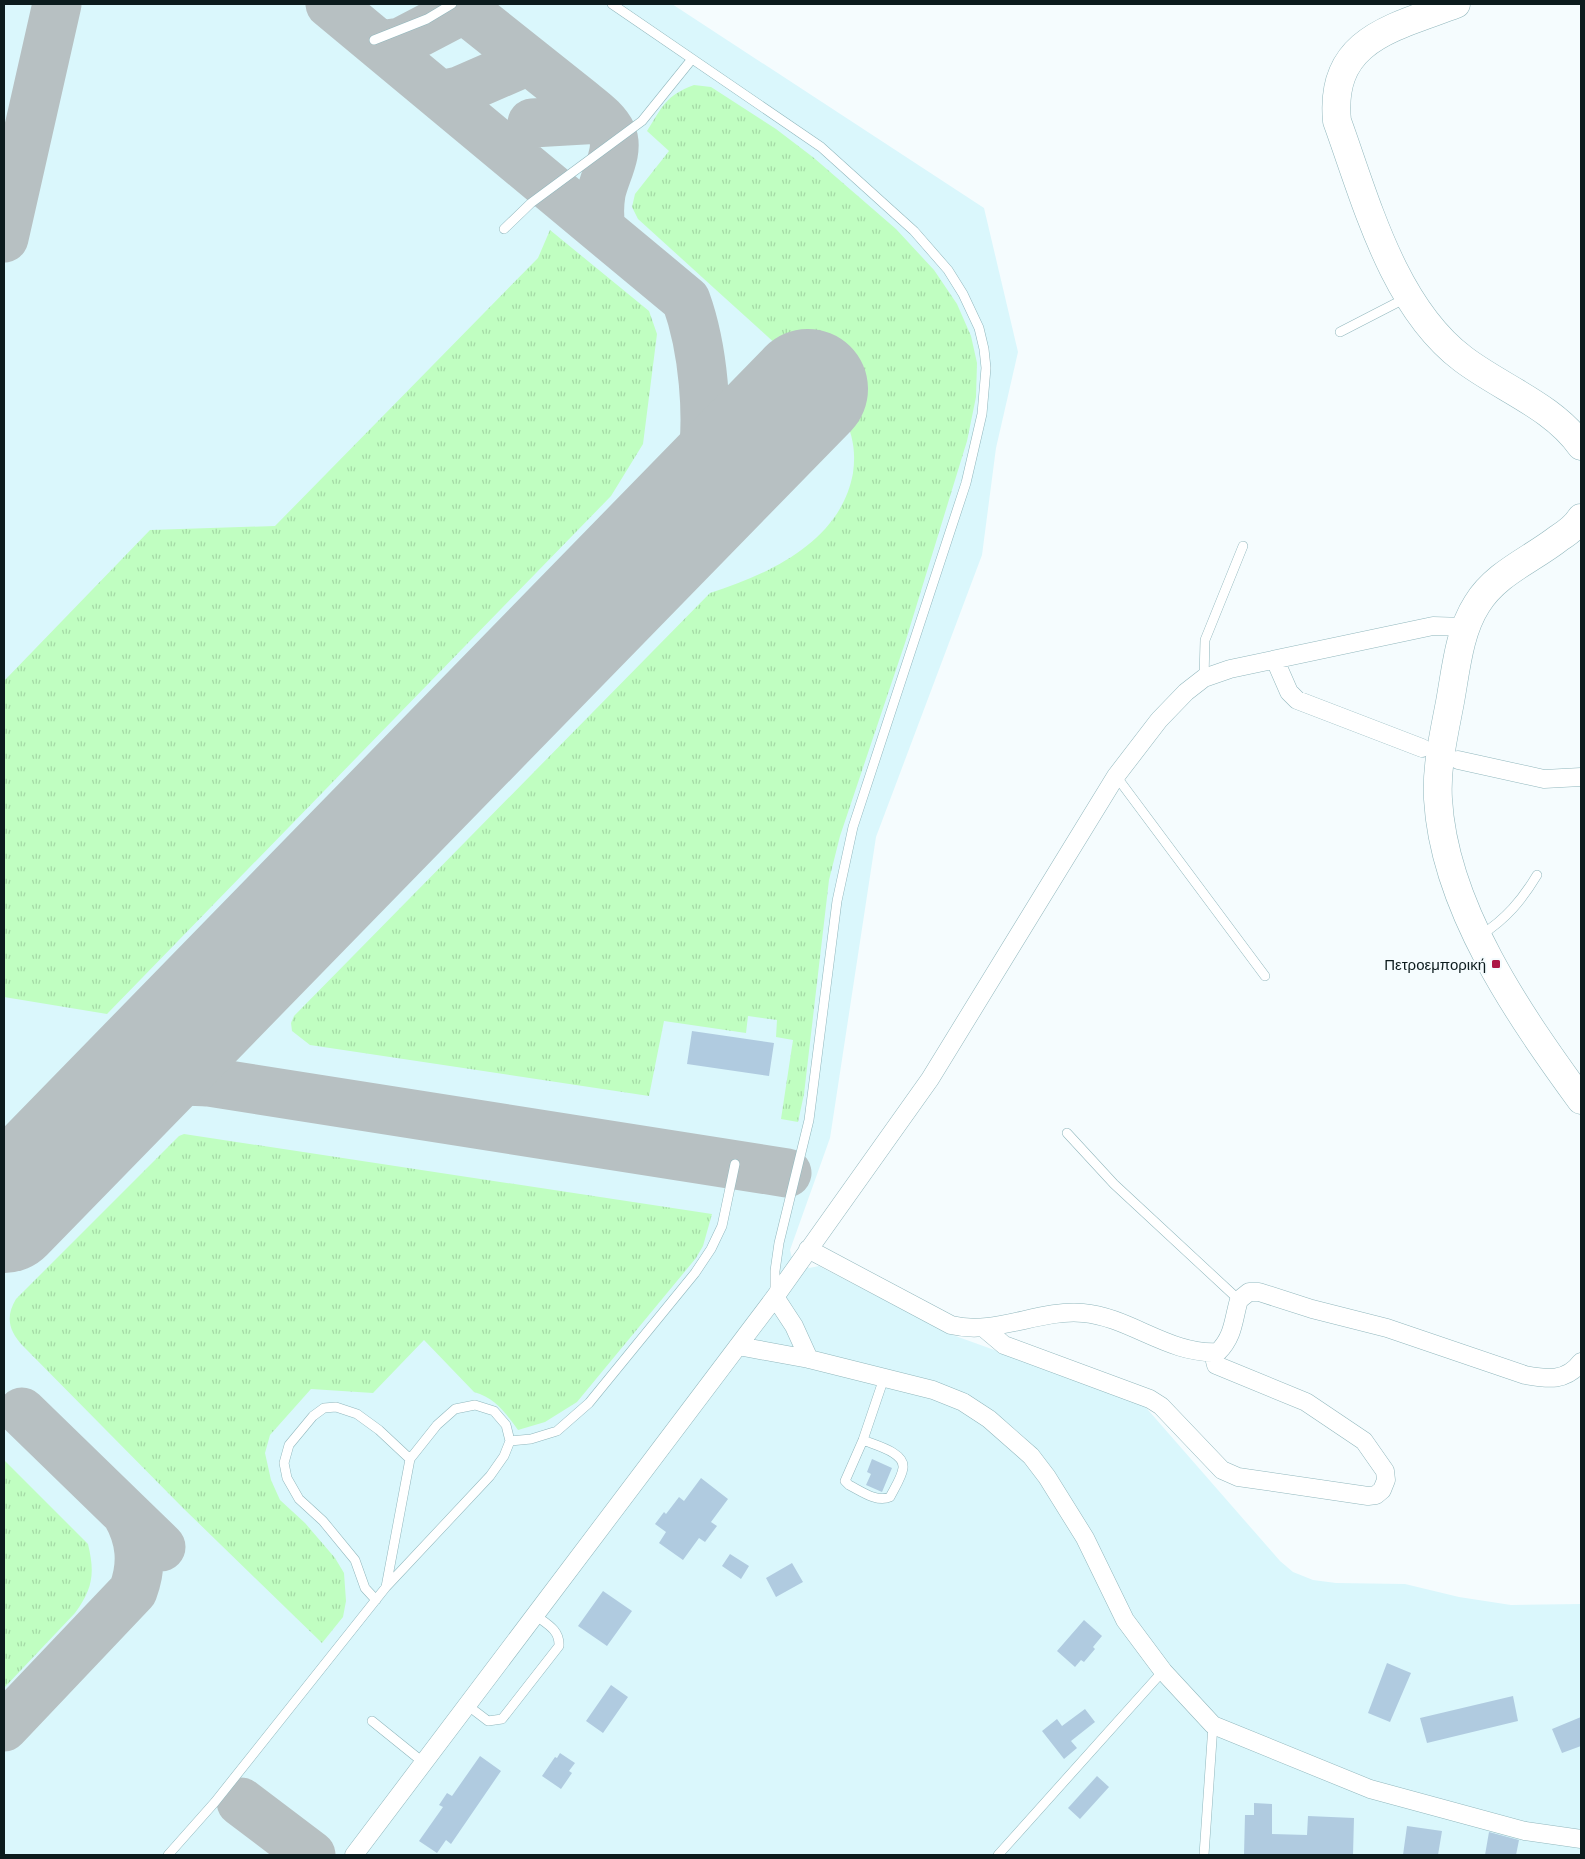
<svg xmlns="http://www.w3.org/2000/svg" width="1585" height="1859" viewBox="0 0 1585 1859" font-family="Helvetica,sans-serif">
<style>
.built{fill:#daf7fc}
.grass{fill:url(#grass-tufts)}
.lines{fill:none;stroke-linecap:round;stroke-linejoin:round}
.taxiway{stroke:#b7c0c2;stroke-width:49}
.runway{stroke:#b7c0c2;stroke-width:120}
.building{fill:#b0cbe0}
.lane-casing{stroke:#91b7bd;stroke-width:10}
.street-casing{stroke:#91b7bd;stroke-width:19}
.primary-casing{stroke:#91b7bd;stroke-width:29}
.lane{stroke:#fff;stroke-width:9}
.street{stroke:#fff;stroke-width:18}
.primary{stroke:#fff;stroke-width:28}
.poi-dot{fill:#ab1646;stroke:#f5fcfe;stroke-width:2}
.labels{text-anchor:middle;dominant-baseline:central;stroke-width:4;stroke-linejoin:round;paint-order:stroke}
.poi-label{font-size:15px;fill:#0c1b1d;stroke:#f5fcfe;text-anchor:end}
</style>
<defs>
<pattern id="grass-tufts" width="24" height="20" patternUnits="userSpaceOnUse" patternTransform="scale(1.25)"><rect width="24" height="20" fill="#c0fec1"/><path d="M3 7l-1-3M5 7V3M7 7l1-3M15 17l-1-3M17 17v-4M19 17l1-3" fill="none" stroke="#a4d9a5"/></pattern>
</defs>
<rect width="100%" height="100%" fill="#f5fcfe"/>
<path class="built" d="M4 4H672L984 208 1018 352 996 448 982 555 876 837 830 1138 790 1250 792 1258 809 1268 819 1266 950 1334 1142 1403 1280 1561 1293 1572 1313 1580 1336 1583 1405 1584 1459 1597 1511 1605 1581 1604V1855H4Z"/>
<path class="grass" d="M694 85 711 87 776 129 814 158 896 229 934 270 957 304 971 336 977 363 976 397 967 441 905 643 840 836 829 880 804 1094 798 1122 781 1119 793 1040 776 1037 777 1020 748 1016 746 1033 664 1021 649 1096 310 1045 292 1031 291 1023 294 1016 710 593C770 574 841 541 853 473 856 452 853 434 843 415 839 408 831 401 826 395 807 374 788 355 767 336 724 297 681 258 638 219L632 207 635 194 669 151 647 131C663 106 665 96 694 85Z
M550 230 649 311 657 334 643 444 611 496 107 1014 4 997V681L150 530 275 526 538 258Z
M184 1134 712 1214 703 1246 696 1258 577 1402 545 1422 518 1430C505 1412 495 1398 474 1392L424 1340 373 1393 311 1389 270 1435 265 1453 271 1480 280 1500 305 1523 335 1558 344 1573 346 1601 343 1617 322 1643 183 1508 23 1346C9 1331 5 1317 16 1299L179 1136Z
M4 1460 88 1544C95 1573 93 1589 75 1613L4 1688Z"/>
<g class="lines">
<path class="taxiway" d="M330 4 686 300C703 347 710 418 701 468 698 485 691 500 684 515
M380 45 401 42 464 9 582 103C593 112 606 121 612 134 620 152 604 176 601 194 599 206 599 216 601 229
M441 95 459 91 528 61
M532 123 601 119
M4 238 57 4
M100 1115C114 1104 129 1090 146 1085 165 1079 189 1081 209 1082L787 1173
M22 1412 126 1513
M4 1727 133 1591C143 1564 141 1539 126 1513L161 1547
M241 1802 311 1855"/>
<path class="runway" d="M4 1213 808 389"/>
</g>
<path class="building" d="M692 1031 774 1043 769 1076 687 1064Z
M872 1459 892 1468 882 1492 866 1485 871 1474 867 1472Z
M701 1478 728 1499 711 1522 717 1526 705 1542 699 1538 683 1560 659 1543 666 1532 655 1524 664 1512 666 1514 679 1497 684 1501Z
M730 1554 749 1566 741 1579 722 1566Z
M792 1563 803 1582 776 1597 766 1578Z
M603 1591 632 1611 607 1646 578 1626Z
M1084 1620 1102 1636 1093 1647 1095 1649 1084 1662 1081 1660 1075 1667 1057 1651Z
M1387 1663 1411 1673 1390 1722 1368 1713Z
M611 1685 628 1697 603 1733 586 1721Z
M1513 1696 1518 1721 1427 1743 1420 1718Z
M1085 1709 1095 1722 1071 1741 1077 1748 1064 1759 1042 1731 1057 1719 1062 1726Z
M1581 1717V1746L1562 1753 1552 1729Z
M560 1753 575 1763 569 1771 572 1773 561 1789 542 1776 555 1757 557 1758Z
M480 1756 501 1771 451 1844 446 1840 437 1853 419 1841 443 1807 439 1805 447 1793 452 1796Z
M1097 1776 1109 1787 1080 1819 1068 1808Z
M1254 1803 1272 1804V1834L1307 1835 1308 1816 1354 1818 1353 1855H1244L1245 1815H1254Z
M1407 1826 1442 1831 1438 1855H1403Z
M1489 1832 1519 1840 1516 1855H1485Z"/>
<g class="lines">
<defs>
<path id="lane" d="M612 4 821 147 914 231 948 270 963 294 979 328 984 349 986 368 982 414 966 483 853 827 837 901 809 1120 779 1243 775 1271V1292
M374 40 427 19 452 4
M504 229 531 203 642 121 692 59
M1340 332 1406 298
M1204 678 1205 640 1243 546
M1116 776 1265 976
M1481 935C1506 919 1522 900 1537 875
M1067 1133 1114 1184 1239 1300
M863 1440C874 1445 905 1452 903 1468 902 1477 894 1489 890 1497 877 1503 861 1491 849 1485L845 1481 863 1440 884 1378
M510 1441 531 1439 557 1431 589 1403 695 1273 711 1249 722 1226 735 1164
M376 1600 365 1588 355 1560 323 1521 299 1499 287 1478 284 1463 289 1445 313 1416 324 1408 336 1407 357 1414 379 1430 410 1459
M467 1705 488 1721 502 1719 559 1646C560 1630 547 1624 535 1615
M372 1721 424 1763
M168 1855 215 1802 386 1587 490 1476 504 1456 510 1441 506 1425 494 1411 475 1405 455 1409 437 1425 410 1459 386 1587
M998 1855 1163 1671
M1204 1855 1213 1725"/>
<path id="street" d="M1275 660 1289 692 1297 700 1422 748
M1458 760 1544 779 1581 777
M808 1249 951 1325C996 1336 1038 1309 1083 1313 1130 1317 1169 1355 1218 1352 1234 1336 1233 1320 1239 1300L1249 1292H1259L1312 1309 1387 1328 1525 1375C1548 1379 1566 1382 1581 1362
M775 1297 794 1326 809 1359
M985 1329 1004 1345 1150 1399 1161 1406 1222 1470 1238 1477 1368 1496 1376 1495 1382 1490 1386 1480 1385 1471 1364 1441 1306 1402 1216 1365 1213 1353
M738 1346 809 1359 933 1390 963 1402 989 1419 1031 1456 1047 1477 1085 1538 1125 1620 1163 1671 1213 1725 1370 1789 1525 1831 1581 1839
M354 1855 775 1297 930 1079 1116 776 1159 720 1186 692 1204 678 1230 669 1433 626 1466 627"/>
<path id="primary" d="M1456 4C1393 28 1329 39 1337 121 1366 201 1393 306 1463 359 1501 388 1553 406 1581 446
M1581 518C1576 526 1567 533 1559 538 1531 560 1496 573 1477 604 1459 632 1456 669 1450 702 1444 734 1436 767 1438 799 1444 907 1519 1015 1581 1100"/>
</defs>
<use href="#lane" class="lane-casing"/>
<use href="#street" class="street-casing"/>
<use href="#primary" class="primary-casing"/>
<use href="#lane" class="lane"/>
<use href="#street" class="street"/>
<use href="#primary" class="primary"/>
</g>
<rect class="poi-dot" x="1491" y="959" width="10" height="10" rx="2.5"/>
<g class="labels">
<g class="poi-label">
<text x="1486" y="964">Πετροεμπορική</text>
</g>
</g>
<rect width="1585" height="1859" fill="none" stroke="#0c1b1d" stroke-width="10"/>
</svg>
